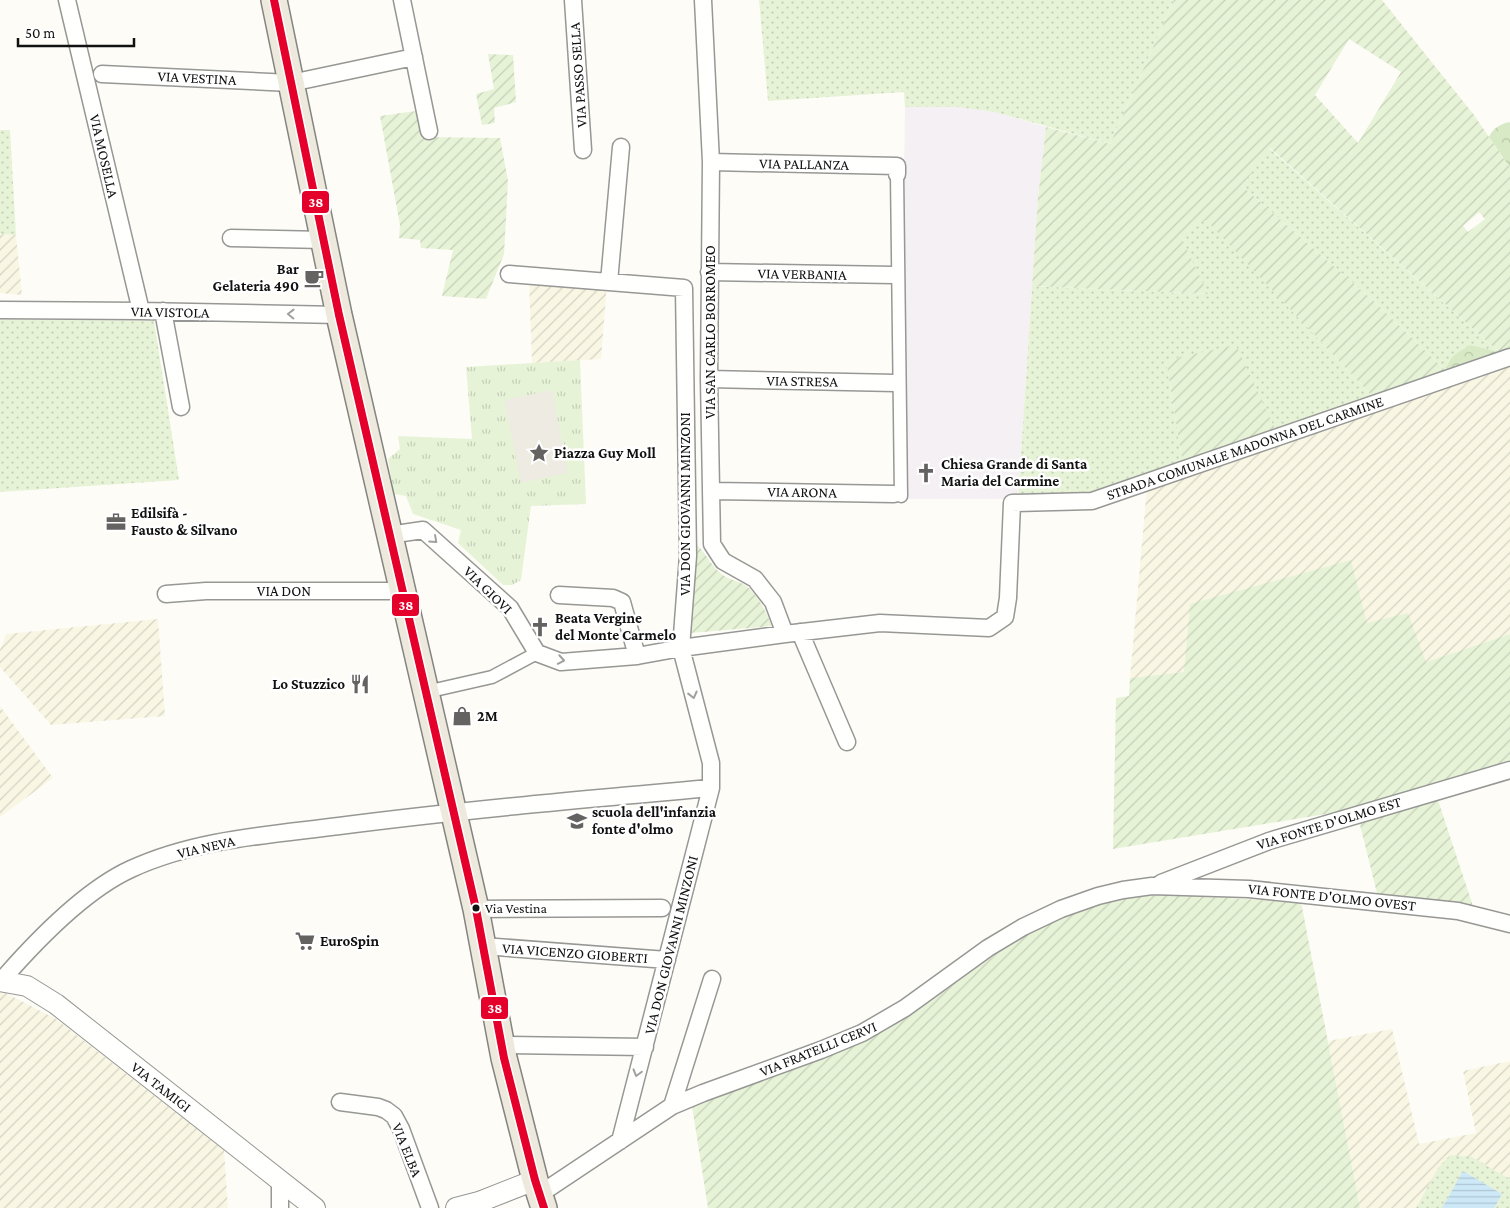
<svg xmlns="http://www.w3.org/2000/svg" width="1510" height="1208" viewBox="0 0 1510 1208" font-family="'Crimson Pro',serif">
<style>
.industrial{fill:#f5f0f3}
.farmland{fill:url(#farmland-furrows)}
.grass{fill:url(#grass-dots)}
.forest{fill:url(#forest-crowns)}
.park{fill:url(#park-tufts)}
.garden{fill:url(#garden-furrows);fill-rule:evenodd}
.plaza{fill:#edebe2}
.water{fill:url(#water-rules)}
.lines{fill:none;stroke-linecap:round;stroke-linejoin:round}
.pedestrian-casing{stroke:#979795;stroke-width:15}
.minor-casing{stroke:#979795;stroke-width:19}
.tertiary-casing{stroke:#979795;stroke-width:22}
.primary-casing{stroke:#858482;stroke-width:28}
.pedestrian{stroke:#fffffe;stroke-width:12}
.minor{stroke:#fffffe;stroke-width:16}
.tertiary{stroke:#fffffe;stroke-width:20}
.primary{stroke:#ede9dc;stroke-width:25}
.bus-1-casing{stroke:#fff;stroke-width:11}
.bus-1{stroke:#e4002b;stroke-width:8}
.oneway{stroke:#a0a09f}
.bus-dot{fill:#111;stroke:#fff;stroke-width:2}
.labels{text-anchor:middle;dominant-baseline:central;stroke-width:5;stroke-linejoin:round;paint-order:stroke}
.bus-label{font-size:14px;fill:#111;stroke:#fff;text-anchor:start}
.street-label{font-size:15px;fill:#111;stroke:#fff}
.poi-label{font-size:15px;font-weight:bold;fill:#111;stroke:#fff;text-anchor:start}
.line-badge{stroke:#fff;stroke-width:2}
.badge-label{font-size:14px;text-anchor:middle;font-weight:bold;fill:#fff}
</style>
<defs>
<pattern id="farmland-furrows" width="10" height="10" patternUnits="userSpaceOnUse" patternTransform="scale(1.25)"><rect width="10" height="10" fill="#f9f7e4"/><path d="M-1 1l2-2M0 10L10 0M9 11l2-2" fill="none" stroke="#d4d3c3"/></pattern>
<pattern id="grass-dots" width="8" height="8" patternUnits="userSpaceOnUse" patternTransform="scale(1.25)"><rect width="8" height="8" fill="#e7f3d7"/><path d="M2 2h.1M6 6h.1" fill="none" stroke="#c5cfb8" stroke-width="1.8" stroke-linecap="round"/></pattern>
<pattern id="forest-crowns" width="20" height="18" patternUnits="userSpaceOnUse" patternTransform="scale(1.25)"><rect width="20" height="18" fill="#d8eac5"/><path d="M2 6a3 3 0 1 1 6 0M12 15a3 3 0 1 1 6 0" fill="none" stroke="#b8c8a8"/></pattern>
<pattern id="park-tufts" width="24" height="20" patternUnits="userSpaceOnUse" patternTransform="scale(1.25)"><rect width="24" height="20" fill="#e7f3d7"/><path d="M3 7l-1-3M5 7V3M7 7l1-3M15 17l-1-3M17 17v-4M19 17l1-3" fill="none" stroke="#c5cfb8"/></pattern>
<pattern id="garden-furrows" width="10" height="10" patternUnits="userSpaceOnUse" patternTransform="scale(1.25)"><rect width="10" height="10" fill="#e7f3d7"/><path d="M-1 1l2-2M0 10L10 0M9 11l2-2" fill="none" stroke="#c5cfb8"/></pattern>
<pattern id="water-rules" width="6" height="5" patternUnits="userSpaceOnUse" patternTransform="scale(1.25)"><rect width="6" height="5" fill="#cde8f7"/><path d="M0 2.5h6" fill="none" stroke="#afc6d3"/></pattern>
</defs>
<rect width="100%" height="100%" fill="#fdfcf7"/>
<path class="industrial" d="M905 107H957L995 112 1046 127 1038 197 1018 497 1002 499H905L902 355Z"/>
<path class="farmland" d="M0 234 16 235 22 295 0 293Z
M529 278 607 283 601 359 532 363Z
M1510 362V634L1426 662 1367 624 1351 561 1184 672 1130 678 1147 487Z
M158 619 165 716 51 725 0 667V650L6 634Z
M0 706 53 778 0 817Z
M0 990 56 1019 224 1150 228 1208H0Z
M1392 1029 1419 1144 1476 1133 1463 1071 1510 1061V1208H1360L1328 1041Z"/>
<path class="grass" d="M759 0H1174L1110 144 995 112 957 107H905L904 92 768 101Z
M0 130H10L16 235 0 234Z
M1269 148 1499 352 1471 345 1447 372 1376 303 1242 186Z
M1206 219 1373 397 1277 433 1166 360 1183 465 1091 496 1018 499 1032 286 1207 294 1180 235Z
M0 319 154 321 179 480 0 492Z
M1450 1155 1472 1157 1510 1179V1208H1494L1502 1194 1463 1171 1442 1208H1416L1438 1168Z"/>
<path class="forest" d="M1509 122 1510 123V168L1489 137C1494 127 1499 125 1509 122Z
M1471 345 1499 352 1510 345V362L1447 372C1447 357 1459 351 1471 345Z"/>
<path class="park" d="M580 360 586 504 531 506 521 580 512 585H503L458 543 461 530 413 514 406 496 394 494 388 459 400 449 398 436 472 439 466 367Z"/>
<path class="garden" d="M1174 0H1382L1474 115 1510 168V345L1499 352 1270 148 1242 186 1376 303 1447 372 1373 397 1206 220 1180 235 1208 294 1032 286 1038 197 1046 127 1110 144ZM1349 39 1401 72 1358 143 1315 95ZM1479 212 1485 219 1468 232 1463 226Z
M488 54 513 55 516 102 494 108 495 123 482 125 476 94 494 89Z
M423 110 427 137 500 138 508 181 504 254 486 299 442 296 453 250 421 248 420 240 399 238 400 225 380 116Z
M1236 345 1277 433 1183 465 1166 360Z
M694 543C704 549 710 564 719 572 726 579 735 580 743 584 757 592 766 612 772 626L691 633Z
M1351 560 1367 623 1408 613 1426 662 1510 634V764L1434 788 1473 906 1378 897 1356 809 1113 849 1116 698 1129 696 1130 678 1184 672 1190 604Z
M1174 895 1301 902 1360 1208H708L692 1106 870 1039 928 1003 1023 935 1099 901 1132 896Z"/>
<path class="plaza" d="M552 390 568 473 521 483 504 400Z"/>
<path class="water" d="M1463 1171 1502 1194 1494 1208H1442Z"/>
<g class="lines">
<defs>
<path id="pedestrian" d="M897 174 901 496
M426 692 492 677 537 653"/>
<path id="minor" d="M67 0 141 311
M402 0 429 131
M573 0 583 150
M703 0 711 162 709 379 712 544 723 561 755 579 773 602 785 634
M102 74 291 83 414 57
M711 162 897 166V174
M231 238 324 240
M709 272 894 275
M509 274 684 288 688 556 681 648 711 763V788L620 1141
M609 282 621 147
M0 310 141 311 339 315
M163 311 181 407
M709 379 896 383
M711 491 894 494
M389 535 423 530 510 608 537 653 561 662 637 656 681 648 785 634 880 623 989 628 1005 617 1008 598 1012 503 1092 501 1510 357
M166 594 206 591H401
M559 595 613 598 622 602 637 656
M800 632 847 742
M1161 883 1269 841 1510 770
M476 909 662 908
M483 946 667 960
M1 981C34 943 85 890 131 869 196 839 269 835 339 826 463 810 587 799 711 788
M502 1045 645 1047
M340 1102 378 1107 386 1110 394 1116 401 1129 430 1208
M672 1106 712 979
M540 1194 672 1106 703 1093 821 1050 862 1033 905 1008 988 948 1023 927 1061 909 1098 896 1123 890 1152 886 1249 889 1458 911 1510 924
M280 1208V1181"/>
<path id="tertiary" d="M0 981 27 986 56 1004 315 1208
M456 1208 479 1202 535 1180"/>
<path id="primary" d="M274 0 339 315 476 909 504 1058 535 1180 544 1208"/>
</defs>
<use href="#pedestrian" class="pedestrian-casing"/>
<use href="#minor" class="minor-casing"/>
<use href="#tertiary" class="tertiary-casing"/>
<use href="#primary" class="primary-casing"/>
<use href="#pedestrian" class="pedestrian"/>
<use href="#minor" class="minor"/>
<use href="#tertiary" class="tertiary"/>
<use href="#primary" class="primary"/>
<defs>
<path id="bus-1" d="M274 0 339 315 476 909 504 1058 535 1180 544 1208"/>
</defs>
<use href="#bus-1" class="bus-1-casing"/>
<use href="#bus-1" class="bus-1"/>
</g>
<defs><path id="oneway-chevron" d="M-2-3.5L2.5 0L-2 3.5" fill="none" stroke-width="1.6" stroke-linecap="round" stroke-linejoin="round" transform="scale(1.25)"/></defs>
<g class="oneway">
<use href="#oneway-chevron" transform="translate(291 314) rotate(-179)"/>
<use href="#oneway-chevron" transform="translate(434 540) rotate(42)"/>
<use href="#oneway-chevron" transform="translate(561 660) rotate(10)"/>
<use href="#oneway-chevron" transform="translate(693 695) rotate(76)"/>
<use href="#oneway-chevron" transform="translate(637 1073) rotate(106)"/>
</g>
<defs>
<symbol id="cafe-bare" viewBox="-9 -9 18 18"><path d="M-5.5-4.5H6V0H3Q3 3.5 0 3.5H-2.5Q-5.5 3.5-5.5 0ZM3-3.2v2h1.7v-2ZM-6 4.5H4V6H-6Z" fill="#646362" stroke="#fff" stroke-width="2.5" paint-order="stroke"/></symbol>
<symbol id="sight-bare" viewBox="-9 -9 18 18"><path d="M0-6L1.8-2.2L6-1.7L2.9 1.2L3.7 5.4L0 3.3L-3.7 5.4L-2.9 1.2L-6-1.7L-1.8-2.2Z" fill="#646362" stroke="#fff" stroke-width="2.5" paint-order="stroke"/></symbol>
<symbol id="church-bare" viewBox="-9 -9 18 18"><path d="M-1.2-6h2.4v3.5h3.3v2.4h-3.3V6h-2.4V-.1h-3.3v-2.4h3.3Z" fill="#646362" stroke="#fff" stroke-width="2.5" paint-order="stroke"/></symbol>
<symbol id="office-bare" viewBox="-9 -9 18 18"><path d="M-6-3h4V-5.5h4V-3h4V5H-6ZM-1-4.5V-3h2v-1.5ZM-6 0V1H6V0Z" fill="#646362" stroke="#fff" stroke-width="2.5" paint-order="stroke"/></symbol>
<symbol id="restaurant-bare" viewBox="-9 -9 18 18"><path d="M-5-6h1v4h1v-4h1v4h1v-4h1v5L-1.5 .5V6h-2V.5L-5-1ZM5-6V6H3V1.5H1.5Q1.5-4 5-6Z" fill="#646362" stroke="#fff" stroke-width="2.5" paint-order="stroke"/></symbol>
<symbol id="shop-bare" viewBox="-9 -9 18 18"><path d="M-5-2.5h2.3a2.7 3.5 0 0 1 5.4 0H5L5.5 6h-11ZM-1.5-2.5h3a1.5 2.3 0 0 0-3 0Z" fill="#646362" stroke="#fff" stroke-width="2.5" paint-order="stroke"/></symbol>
<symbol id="school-bare" viewBox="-9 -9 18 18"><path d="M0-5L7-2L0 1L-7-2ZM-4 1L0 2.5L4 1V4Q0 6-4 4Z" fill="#646362" stroke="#fff" stroke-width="2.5" paint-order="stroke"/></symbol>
<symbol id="supermarket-bare" viewBox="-9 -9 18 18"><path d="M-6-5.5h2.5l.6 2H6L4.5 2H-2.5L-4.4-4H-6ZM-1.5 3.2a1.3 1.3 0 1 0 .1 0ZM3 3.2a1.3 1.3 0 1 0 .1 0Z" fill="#646362" stroke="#fff" stroke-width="2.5" paint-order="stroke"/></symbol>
</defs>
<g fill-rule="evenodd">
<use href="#cafe-bare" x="300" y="264" width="28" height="28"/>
<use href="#sight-bare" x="525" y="439" width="28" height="28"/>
<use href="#church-bare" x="912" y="459" width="28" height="28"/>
<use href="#office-bare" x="102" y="508" width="28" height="28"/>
<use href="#church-bare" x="526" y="613" width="28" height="28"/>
<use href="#restaurant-bare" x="346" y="670" width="28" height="28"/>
<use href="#shop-bare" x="448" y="702" width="28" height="28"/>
<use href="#school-bare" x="563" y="807" width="28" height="28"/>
<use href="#supermarket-bare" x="291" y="927" width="28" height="28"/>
</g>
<circle class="bus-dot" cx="476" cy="908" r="4.5"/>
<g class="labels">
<g class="bus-label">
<text x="485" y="908">Via Vestina</text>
</g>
<g class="street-label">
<text transform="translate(578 75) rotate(-94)">VIA PASSO SELLA</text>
<text transform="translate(197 78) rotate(3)">VIA VESTINA</text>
<text transform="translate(104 156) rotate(77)">VIA MOSELLA</text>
<text transform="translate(804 164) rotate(1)">VIA PALLANZA</text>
<text transform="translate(802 274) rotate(1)">VIA VERBANIA</text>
<text transform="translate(170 312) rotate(1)">VIA VISTOLA</text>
<text transform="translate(710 332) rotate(-90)">VIA SAN CARLO BORROMEO</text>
<text transform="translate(802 381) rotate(1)">VIA STRESA</text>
<text transform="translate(1245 448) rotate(-19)">STRADA COMUNALE MADONNA DEL CARMINE</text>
<text transform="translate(802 492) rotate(1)">VIA ARONA</text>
<text transform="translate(685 504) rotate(-90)">VIA DON GIOVANNI MINZONI</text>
<text transform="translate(488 590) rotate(44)">VIA GIOVI</text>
<text x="284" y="591">VIA DON</text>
<text transform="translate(1329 823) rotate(-17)">VIA FONTE D'OLMO EST</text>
<text transform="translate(206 847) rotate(-13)">VIA NEVA</text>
<text transform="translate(1332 897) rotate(6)">VIA FONTE D'OLMO OVEST</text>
<text transform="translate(671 945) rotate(-76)">VIA DON GIOVANNI MINZONI</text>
<text transform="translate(575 953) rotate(4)">VIA VICENZO GIOBERTI</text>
<text transform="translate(818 1049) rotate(-22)">VIA FRATELLI CERVI</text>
<text transform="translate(161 1087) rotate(38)">VIA TAMIGI</text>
<text transform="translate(407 1150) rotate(68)">VIA ELBA</text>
</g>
<g class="poi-label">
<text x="299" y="269" text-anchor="end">Bar<tspan x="299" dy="17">Gelateria 490</tspan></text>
<text x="554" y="453">Piazza Guy Moll</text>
<text x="941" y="464">Chiesa Grande di Santa<tspan x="941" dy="17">Maria del Carmine</tspan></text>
<text x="131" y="513">Edilsifà -<tspan x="131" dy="17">Fausto &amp; Silvano</tspan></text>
<text x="555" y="618">Beata Vergine<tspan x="555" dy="17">del Monte Carmelo</tspan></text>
<text x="345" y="684" text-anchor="end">Lo Stuzzico</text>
<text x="477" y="716">2M</text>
<text x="592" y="812">scuola dell'infanzia<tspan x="592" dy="17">fonte d'olmo</tspan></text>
<text x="320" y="941">EuroSpin</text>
</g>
</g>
<g class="line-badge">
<rect x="301" y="190" width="29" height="24" rx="5" fill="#e4002b"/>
<rect x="391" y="593" width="29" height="24" rx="5" fill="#e4002b"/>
<rect x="480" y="996" width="29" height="24" rx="5" fill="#e4002b"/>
</g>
<g class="badge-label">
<text x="316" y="207">38</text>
<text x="406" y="610">38</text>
<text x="495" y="1013">38</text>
</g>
<path d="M18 38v8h116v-8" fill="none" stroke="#111111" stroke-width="2.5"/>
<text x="25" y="38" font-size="15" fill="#111111" stroke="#ffffff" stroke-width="4" paint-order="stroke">50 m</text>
</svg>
